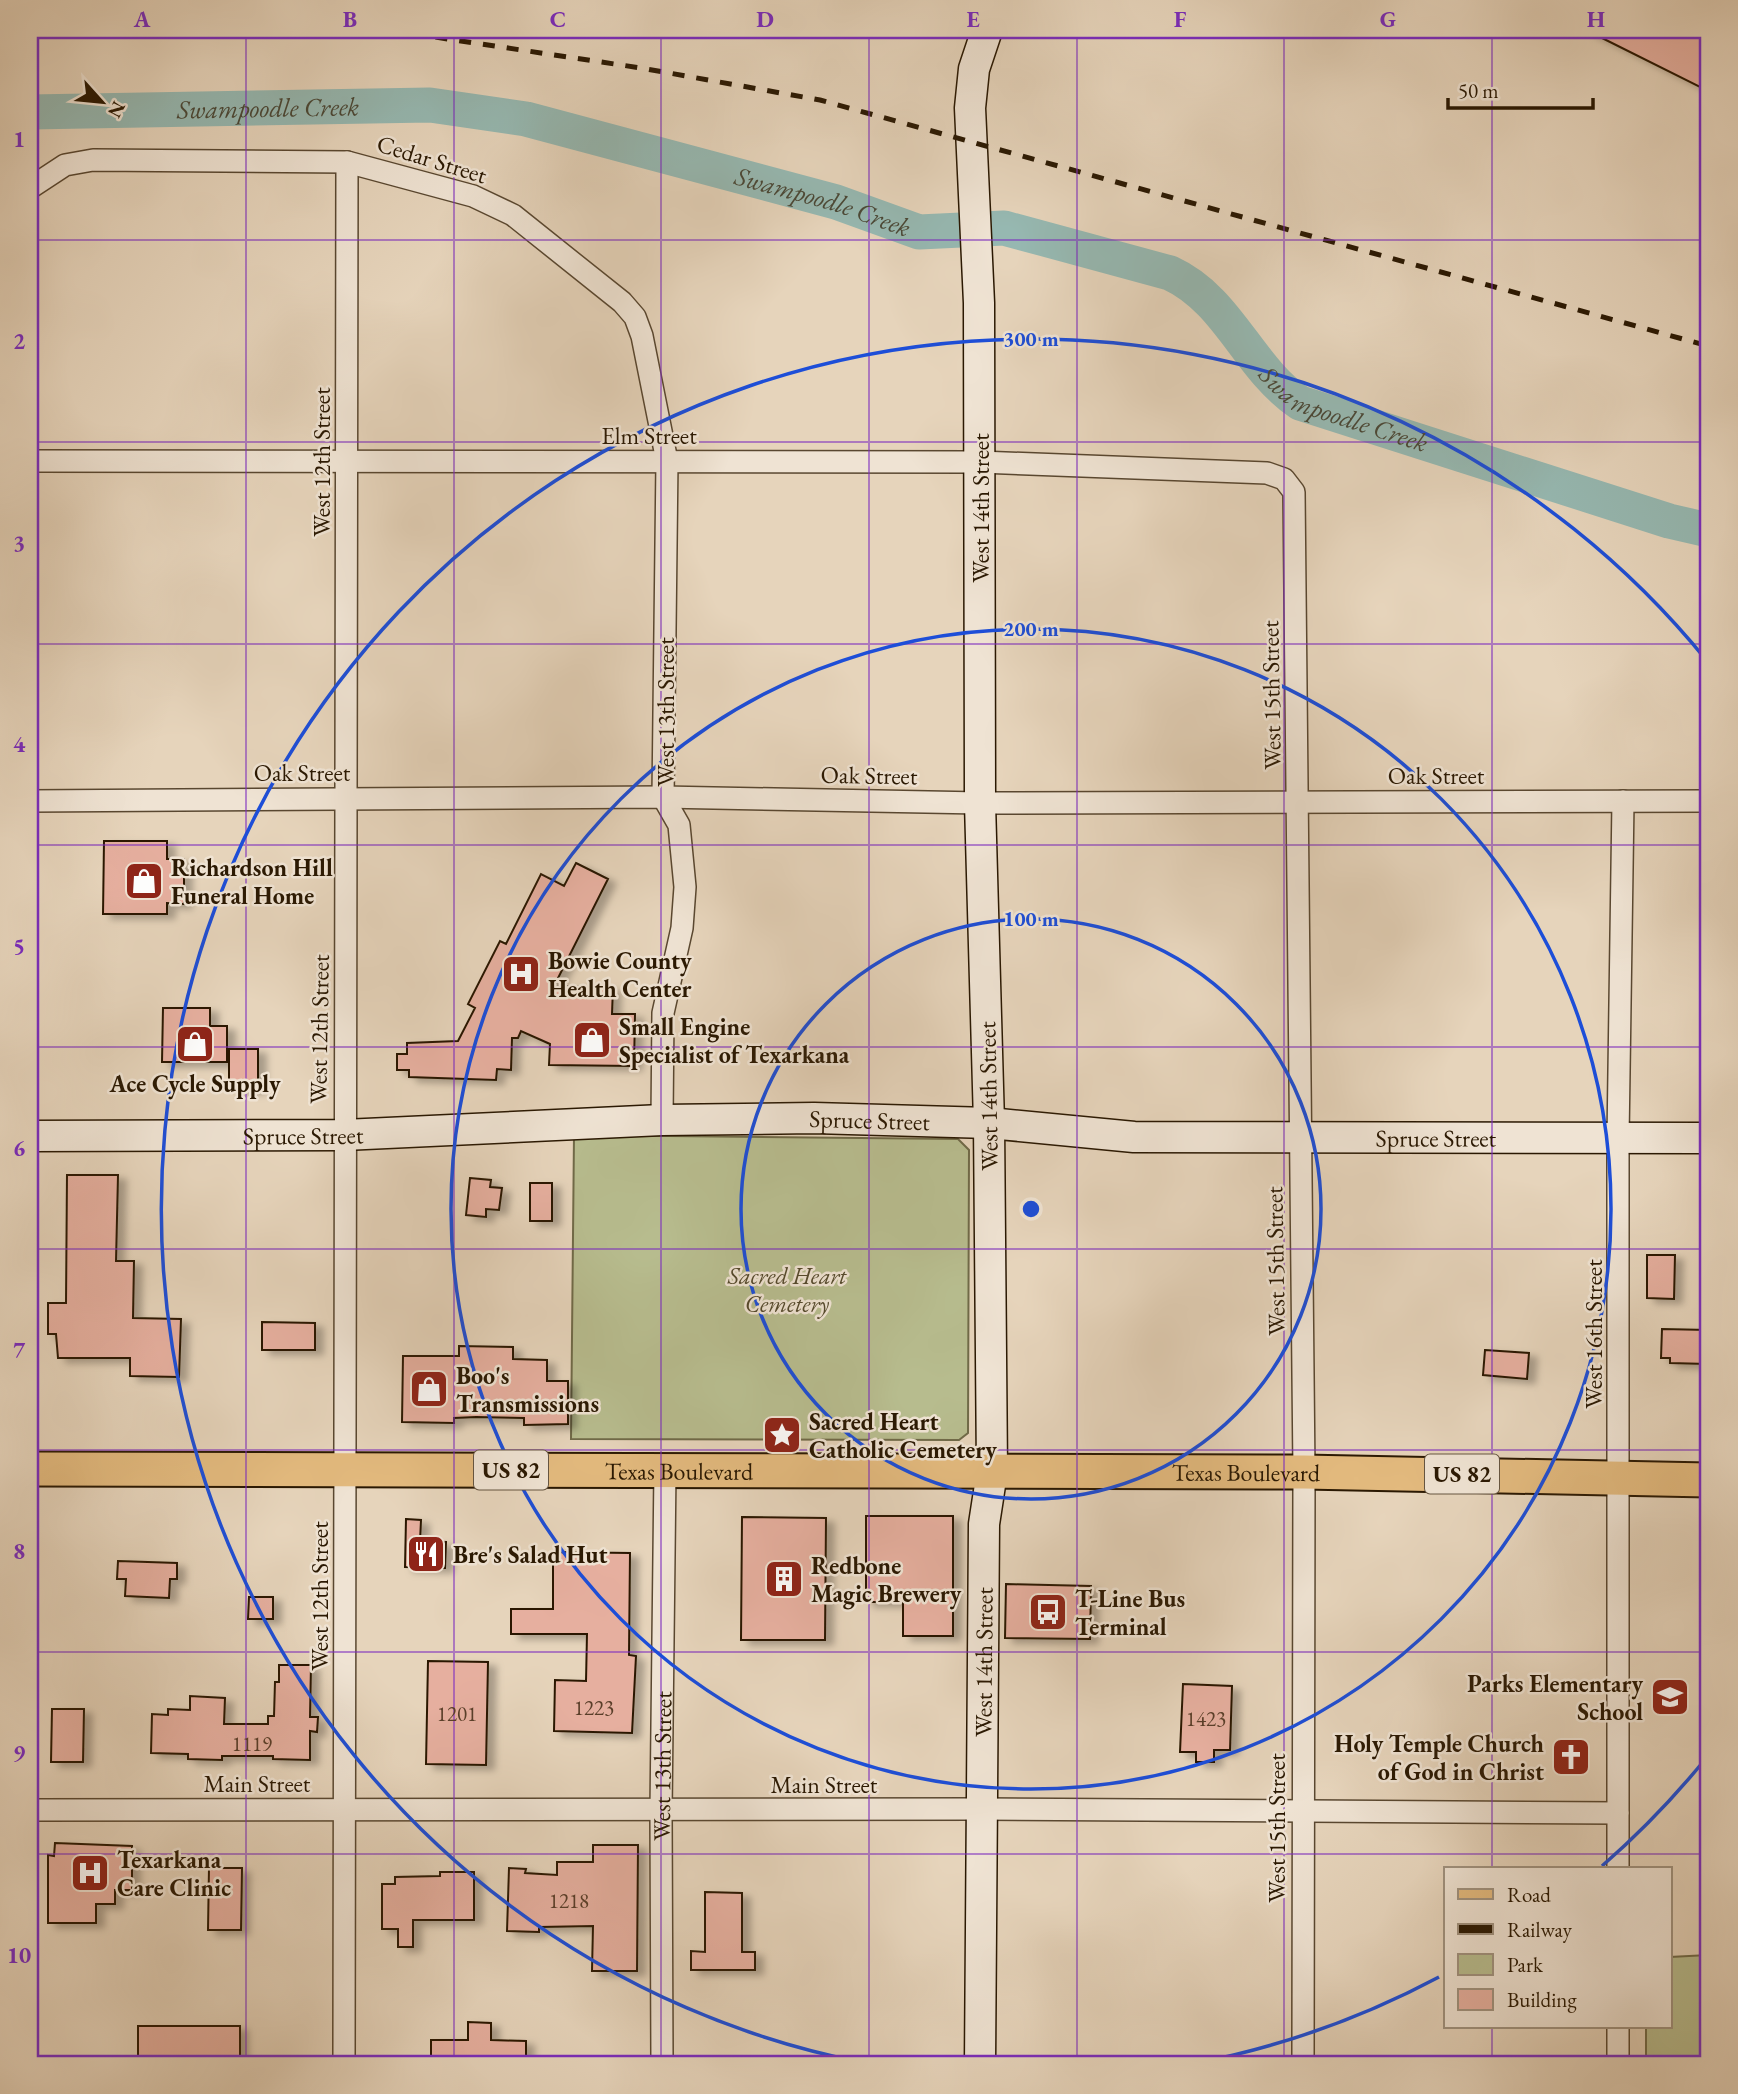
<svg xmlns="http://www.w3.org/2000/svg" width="1738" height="2094" viewBox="0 0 1738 2094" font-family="'EB Garamond',serif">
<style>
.green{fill:#b7bc8e;stroke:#706a48;stroke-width:2}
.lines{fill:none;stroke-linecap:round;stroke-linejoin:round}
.river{stroke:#96b8b1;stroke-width:35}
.building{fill:#e6af9f;stroke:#2a1802;stroke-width:2;filter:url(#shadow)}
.street-casing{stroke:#594730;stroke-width:24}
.secondary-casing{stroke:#2a1802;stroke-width:33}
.primary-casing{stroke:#2a1802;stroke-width:37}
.street{stroke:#efe3d3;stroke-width:21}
.secondary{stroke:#efe3d3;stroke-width:30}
.primary{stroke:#e3ba7e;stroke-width:33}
.rail{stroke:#2a1802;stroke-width:5;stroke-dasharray:12 12;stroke-linecap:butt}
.grid{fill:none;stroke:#7b2cbf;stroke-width:2;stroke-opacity:0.55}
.ring{fill:none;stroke:#1d4ed8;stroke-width:3.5}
.labels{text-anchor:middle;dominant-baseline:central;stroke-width:5;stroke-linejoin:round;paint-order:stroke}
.number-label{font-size:21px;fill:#593e29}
.shield{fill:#efe3d3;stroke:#655541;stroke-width:2}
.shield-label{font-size:23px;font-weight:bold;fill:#2a1802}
.street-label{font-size:24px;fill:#2a1802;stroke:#efe3d3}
.poi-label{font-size:24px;font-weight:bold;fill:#2a1802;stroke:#efe3d3;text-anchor:start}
.park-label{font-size:24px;font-style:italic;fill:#54492c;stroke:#efe3d3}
.water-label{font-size:26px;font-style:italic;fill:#4a4837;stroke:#efe3d3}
.centre{fill:#1d4ed8;stroke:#efe3d3;stroke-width:3.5}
.ring-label{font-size:21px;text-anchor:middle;font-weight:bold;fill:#1d4ed8;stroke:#efe3d3;stroke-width:5;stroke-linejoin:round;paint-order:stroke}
.neatline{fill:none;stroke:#7b2cbf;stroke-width:2.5}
.grid-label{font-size:23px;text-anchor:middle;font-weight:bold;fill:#7b2cbf}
</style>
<defs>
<filter id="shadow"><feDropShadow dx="8" dy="4.5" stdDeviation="3.5" flood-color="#0004"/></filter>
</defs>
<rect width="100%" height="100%" fill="#e6d4bb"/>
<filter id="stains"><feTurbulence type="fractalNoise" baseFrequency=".00286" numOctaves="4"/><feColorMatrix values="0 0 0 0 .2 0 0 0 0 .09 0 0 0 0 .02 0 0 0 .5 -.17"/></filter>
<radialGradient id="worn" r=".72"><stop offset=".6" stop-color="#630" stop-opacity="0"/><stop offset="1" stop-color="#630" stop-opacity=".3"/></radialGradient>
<path class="green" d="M574 1135 958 1139 969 1150 968 1433 959 1440 571 1439Z
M1708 1955V2064H1646V2026H1670V1957Z"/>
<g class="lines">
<path class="river" id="s1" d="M30 112 430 105 526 119 836 202 919 232 1004 228 1170 273C1229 300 1248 368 1300 403L1669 521 1708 530"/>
</g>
<path class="building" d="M1586 30H1708V91Z
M104 841H167V859H184V904L167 903V914H103Z
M576 863 608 879 554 986 613 987 612 1014H635L634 1066 549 1065 550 1044 521 1031 518 1038H512L511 1070 497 1069 496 1080 409 1077V1070H397V1054H407V1043L458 1041 475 1008 468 1004 500 941 506 944 541 874 564 886Z
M163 1008H210V1026H227V1062H162Z
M229 1049H258V1089L229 1088Z
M67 1175H118L116 1261H134L133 1318 181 1319 179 1377 130 1376V1358H58L56 1334H48V1303H66Z
M470 1178 491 1180 490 1187 502 1188 499 1210 486 1209V1217L466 1215Z
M530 1183H552V1221H530Z
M1647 1255H1675L1674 1299 1647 1298Z
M262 1322 315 1323V1350H262Z
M1662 1329 1708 1330V1364L1670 1363V1358H1661Z
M459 1346 513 1347V1359L547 1360V1381H568V1424L524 1425V1418L476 1417 454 1418V1423L402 1422 403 1356H459Z
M1485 1350 1529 1353 1527 1379 1483 1375Z
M866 1516H953V1636H903V1602H866Z
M742 1517 826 1518 825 1640H741Z
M406 1519 421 1520 420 1541 446 1542 445 1568 405 1567Z
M553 1552 630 1553 629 1655 636 1656 632 1733 554 1731 555 1680 586 1681 587 1634H511V1609H553Z
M118 1561 177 1563V1579H170L169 1598 125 1596 126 1579H117Z
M1006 1584 1091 1586 1090 1639 1005 1638Z
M249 1597H273V1619H248Z
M428 1661 488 1662 486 1765 426 1764Z
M279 1665H311L310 1717H318L317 1732 310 1731V1760L273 1759V1756H222V1760L188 1759V1754L151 1753 152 1714 168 1715V1709L190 1710V1696L225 1698 224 1724H268V1716H274L275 1682H279Z
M1183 1684 1232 1686 1230 1750H1214V1762H1196V1752H1180Z
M52 1709H84L83 1762H51Z
M55 1843 132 1846V1890H115V1904H96V1923H48V1855L54 1856Z
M593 1845H638L637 1971H592L593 1926 539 1927V1932L507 1931 509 1868 526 1869 525 1873 557 1875V1862H593Z
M209 1868H242L241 1930H208Z
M440 1872H474V1920H413V1947H398V1929H382V1884H395V1877L440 1876Z
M705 1892 742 1893V1952H755V1970H691V1951L705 1952Z
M468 2022 491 2023V2040L526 2041V2064H431V2040H468Z
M138 2026H240V2064H138Z"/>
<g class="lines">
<defs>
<g id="street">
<path d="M30 188 65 165 93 160 347 162 473 196 513 215 622 302 635 317 642 336 667 461 663 797 679 825 685 887 682 928 663 1013 662 1120"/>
<path d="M30 461 980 462 1267 473 1284 479 1294 492 1304 1472 1303 2064"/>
<path d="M30 801 663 797 980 803 1708 801"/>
<path d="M30 1810 983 1809 1618 1813"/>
<path d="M1618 1868V1139L1623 801"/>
<path d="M344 2064 347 162"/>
<path id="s2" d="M662 2064 661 1811 665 1470"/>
<path d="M1618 2064V2026"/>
</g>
<g id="secondary">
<path id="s3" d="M30 1136 344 1135 662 1120 814 1118 989 1123 1134 1137 1708 1138"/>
<path id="s4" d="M980 2064 984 1524 992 1472 989 1123 980 803 979 303 970 108 974 69 987 30"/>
</g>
<g id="primary">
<path id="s5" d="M30 1469 1304 1472 1708 1480"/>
</g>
</defs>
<use href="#street" class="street-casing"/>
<use href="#secondary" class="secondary-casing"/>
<use href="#primary" class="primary-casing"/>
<use href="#street" class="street"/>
<use href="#secondary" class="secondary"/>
<use href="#primary" class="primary"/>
<path class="rail" d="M388 30 641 68 820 100 1708 346"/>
</g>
<path class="grid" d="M246 30V2064M454 30V2064M661 30V2064M869 30V2064M1077 30V2064M1284 30V2064M1492 30V1868M30 240H1708M30 442H1708M30 644H1708M30 845H1708M30 1047H1708M30 1249H1708M30 1450H1708M30 1652H1708M30 1854H1708M1492 2026V2064"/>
<g class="ring">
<circle cx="1031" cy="1209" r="290"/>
<circle cx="1031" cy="1209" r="580"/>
<path d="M1707 1757A870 870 0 0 1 1602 1866M1439 1977A870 870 0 0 1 1197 2063M865 2063A870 870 0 1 1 1707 661"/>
</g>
<defs>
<symbol id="shop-square" viewBox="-11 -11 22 22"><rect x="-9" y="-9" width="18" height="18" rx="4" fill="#8f2418" stroke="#efe3d3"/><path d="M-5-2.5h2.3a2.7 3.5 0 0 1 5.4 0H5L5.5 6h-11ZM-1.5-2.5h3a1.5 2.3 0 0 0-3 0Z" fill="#fff"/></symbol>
<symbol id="hospital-square" viewBox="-11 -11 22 22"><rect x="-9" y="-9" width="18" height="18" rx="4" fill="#8f2418" stroke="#efe3d3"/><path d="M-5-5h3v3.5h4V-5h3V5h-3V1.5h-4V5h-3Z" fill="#fff"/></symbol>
<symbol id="sight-square" viewBox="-11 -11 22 22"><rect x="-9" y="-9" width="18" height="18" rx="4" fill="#8f2418" stroke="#efe3d3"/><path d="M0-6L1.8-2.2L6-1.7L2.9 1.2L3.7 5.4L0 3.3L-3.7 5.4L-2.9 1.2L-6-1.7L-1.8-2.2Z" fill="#fff"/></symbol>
<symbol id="restaurant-square" viewBox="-11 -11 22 22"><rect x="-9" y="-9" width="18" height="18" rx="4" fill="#8f2418" stroke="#efe3d3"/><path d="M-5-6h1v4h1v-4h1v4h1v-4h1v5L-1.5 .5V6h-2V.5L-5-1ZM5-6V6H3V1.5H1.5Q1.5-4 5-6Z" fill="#fff"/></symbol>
<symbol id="building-square" viewBox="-11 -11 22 22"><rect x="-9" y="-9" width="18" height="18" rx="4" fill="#8f2418" stroke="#efe3d3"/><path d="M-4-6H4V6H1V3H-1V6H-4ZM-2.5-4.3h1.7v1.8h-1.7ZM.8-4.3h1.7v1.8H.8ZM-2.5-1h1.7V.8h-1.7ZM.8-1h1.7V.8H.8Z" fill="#fff"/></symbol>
<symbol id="bus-square" viewBox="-11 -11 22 22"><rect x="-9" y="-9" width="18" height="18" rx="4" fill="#8f2418" stroke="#efe3d3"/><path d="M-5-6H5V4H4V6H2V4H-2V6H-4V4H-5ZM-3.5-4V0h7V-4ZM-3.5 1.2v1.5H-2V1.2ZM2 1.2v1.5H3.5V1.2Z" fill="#fff"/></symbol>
<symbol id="school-square" viewBox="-11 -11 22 22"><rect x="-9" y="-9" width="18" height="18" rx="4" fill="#8f2418" stroke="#efe3d3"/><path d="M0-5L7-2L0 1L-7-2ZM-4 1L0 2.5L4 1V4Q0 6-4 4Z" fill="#fff"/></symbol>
<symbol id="church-square" viewBox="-11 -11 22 22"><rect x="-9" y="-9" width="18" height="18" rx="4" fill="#8f2418" stroke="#efe3d3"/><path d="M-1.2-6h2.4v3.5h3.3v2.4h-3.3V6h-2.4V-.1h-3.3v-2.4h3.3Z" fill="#fff"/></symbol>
</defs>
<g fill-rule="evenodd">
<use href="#shop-square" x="122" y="859" width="44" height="44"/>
<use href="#hospital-square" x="499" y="952" width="44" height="44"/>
<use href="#shop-square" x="570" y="1018" width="44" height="44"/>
<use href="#shop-square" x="173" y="1022" width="44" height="44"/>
<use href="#shop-square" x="407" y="1367" width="44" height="44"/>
<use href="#sight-square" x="760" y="1413" width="44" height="44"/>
<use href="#restaurant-square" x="404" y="1532" width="44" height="44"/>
<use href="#building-square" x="762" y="1557" width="44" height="44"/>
<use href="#bus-square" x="1026" y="1590" width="44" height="44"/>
<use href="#school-square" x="1648" y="1675" width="44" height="44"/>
<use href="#church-square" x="1549" y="1735" width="44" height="44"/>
<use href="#hospital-square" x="68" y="1851" width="44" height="44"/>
</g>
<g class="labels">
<g class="number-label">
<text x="594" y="1707">1223</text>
<text x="457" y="1713">1201</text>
<text x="1206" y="1718">1423</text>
<text x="252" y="1743">1119</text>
<text x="569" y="1900">1218</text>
</g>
<g class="shield">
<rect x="474" y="1450.5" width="74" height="39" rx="5"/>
<rect x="1425" y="1454.5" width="74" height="39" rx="5"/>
</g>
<g class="shield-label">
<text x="511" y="1470">US 82</text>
<text x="1462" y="1474">US 82</text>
</g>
<g class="street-label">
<text transform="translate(432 159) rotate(17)">Cedar Street</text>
<text x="649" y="435">Elm Street</text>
<text transform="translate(321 462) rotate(-90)">West 12th Street</text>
<text transform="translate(980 508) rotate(-90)">West 14th Street</text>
<text transform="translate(1271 695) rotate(-91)">West 15th Street</text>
<text transform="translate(665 712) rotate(-90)">West 13th Street</text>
<text x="302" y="772">Oak Street</text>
<text transform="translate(869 775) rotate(1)">Oak Street</text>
<text x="1436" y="775">Oak Street</text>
<text transform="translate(319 1029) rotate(-89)">West 12th Street</text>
<text transform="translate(988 1096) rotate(-91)">West 14th Street</text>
<text stroke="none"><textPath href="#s3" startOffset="840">Spruce Street</textPath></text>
<text stroke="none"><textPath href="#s3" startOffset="273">Spruce Street</textPath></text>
<text stroke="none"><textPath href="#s3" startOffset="1407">Spruce Street</textPath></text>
<text transform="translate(1275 1261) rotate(-91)">West 15th Street</text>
<text transform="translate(1593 1334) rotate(-90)">West 16th Street</text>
<text stroke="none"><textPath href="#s5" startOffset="649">Texas Boulevard</textPath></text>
<text stroke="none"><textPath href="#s5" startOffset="1216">Texas Boulevard</textPath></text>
<text transform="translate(319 1596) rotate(-90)">West 12th Street</text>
<text stroke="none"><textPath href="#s4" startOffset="402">West 14th Street</textPath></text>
<text stroke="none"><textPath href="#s2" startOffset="298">West 13th Street</textPath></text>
<text x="257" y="1783">Main Street</text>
<text x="824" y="1784">Main Street</text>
<text transform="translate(1276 1828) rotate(-90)">West 15th Street</text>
</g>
<g class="poi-label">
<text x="171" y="867">Richardson Hill<tspan x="171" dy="28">Funeral Home</tspan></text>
<text x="548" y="960">Bowie County<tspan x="548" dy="28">Health Center</tspan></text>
<text x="619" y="1026">Small Engine<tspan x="619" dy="28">Specialist of Texarkana</tspan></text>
<text x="195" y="1083" text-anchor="middle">Ace Cycle Supply</text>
<text x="456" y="1375">Boo's<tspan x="456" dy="28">Transmissions</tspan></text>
<text x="809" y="1421">Sacred Heart<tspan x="809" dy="28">Catholic Cemetery</tspan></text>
<text x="453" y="1554">Bre's Salad Hut</text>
<text x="811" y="1565">Redbone<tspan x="811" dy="28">Magic Brewery</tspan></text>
<text x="1075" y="1598">T-Line Bus<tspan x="1075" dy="28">Terminal</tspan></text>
<text x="1643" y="1683" text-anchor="end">Parks Elementary<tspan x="1643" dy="28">School</tspan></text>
<text x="1544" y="1743" text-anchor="end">Holy Temple Church<tspan x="1544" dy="28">of God in Christ</tspan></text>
<text x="117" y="1859">Texarkana<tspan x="117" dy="28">Care Clinic</tspan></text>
</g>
<g class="park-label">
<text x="787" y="1275">Sacred Heart<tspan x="787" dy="28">Cemetery</tspan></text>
</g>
<g class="water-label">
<text stroke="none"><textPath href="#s1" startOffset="238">Swampoodle Creek</textPath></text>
<text stroke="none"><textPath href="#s1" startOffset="805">Swampoodle Creek</textPath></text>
<text stroke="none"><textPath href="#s1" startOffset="1391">Swampoodle Creek</textPath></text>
</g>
</g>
<circle cx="1031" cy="1209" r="10" class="centre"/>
<g class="ring-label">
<text x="1031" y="346">300 m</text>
<text x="1031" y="636">200 m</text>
<text x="1031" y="926">100 m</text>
</g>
<rect width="1738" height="2094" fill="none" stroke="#e6d4bb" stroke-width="77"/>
<rect x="1444" y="1867" width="228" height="161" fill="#efe3d3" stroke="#a0927f" stroke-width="2"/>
<rect x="1458" y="1889" width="35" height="10" fill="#e3ba7e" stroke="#a0927f" stroke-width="2"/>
<text x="1507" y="1902" font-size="21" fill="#2a1802">Road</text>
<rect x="1458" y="1924" width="35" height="10" fill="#2a1802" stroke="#a0927f" stroke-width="2"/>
<text x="1507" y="1937" font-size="21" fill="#2a1802">Railway</text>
<rect x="1458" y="1954" width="35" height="21" fill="#b7bc8e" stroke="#a0927f" stroke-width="2"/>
<text x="1507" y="1972" font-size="21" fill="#2a1802">Park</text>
<rect x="1458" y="1989" width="35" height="21" fill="#e6af9f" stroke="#a0927f" stroke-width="2"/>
<text x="1507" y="2007" font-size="21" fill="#2a1802">Building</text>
<g transform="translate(102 102) rotate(117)" stroke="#efe3d3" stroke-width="5" paint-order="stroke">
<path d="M0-5L12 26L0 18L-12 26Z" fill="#2a1802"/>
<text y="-10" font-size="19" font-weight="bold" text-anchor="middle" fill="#2a1802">N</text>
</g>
<path d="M1448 98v10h145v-10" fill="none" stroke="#2a1802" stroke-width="3.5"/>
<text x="1458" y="98" font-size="21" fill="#2a1802" stroke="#efe3d3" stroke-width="5" paint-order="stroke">50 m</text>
<rect x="38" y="38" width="1662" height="2018" class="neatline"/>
<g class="grid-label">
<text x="142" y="27">A</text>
<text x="350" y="27">B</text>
<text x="558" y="27">C</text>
<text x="765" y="27">D</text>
<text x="973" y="27">E</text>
<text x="1180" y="27">F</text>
<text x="1388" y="27">G</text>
<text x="1596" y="27">H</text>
<text x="19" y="147">1</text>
<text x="19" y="349">2</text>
<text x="19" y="551">3</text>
<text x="19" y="752">4</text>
<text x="19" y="954">5</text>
<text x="19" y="1156">6</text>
<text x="19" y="1358">7</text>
<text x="19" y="1559">8</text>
<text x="19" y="1761">9</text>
<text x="19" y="1963">10</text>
</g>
<rect width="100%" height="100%" filter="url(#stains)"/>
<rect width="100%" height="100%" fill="url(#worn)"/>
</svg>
